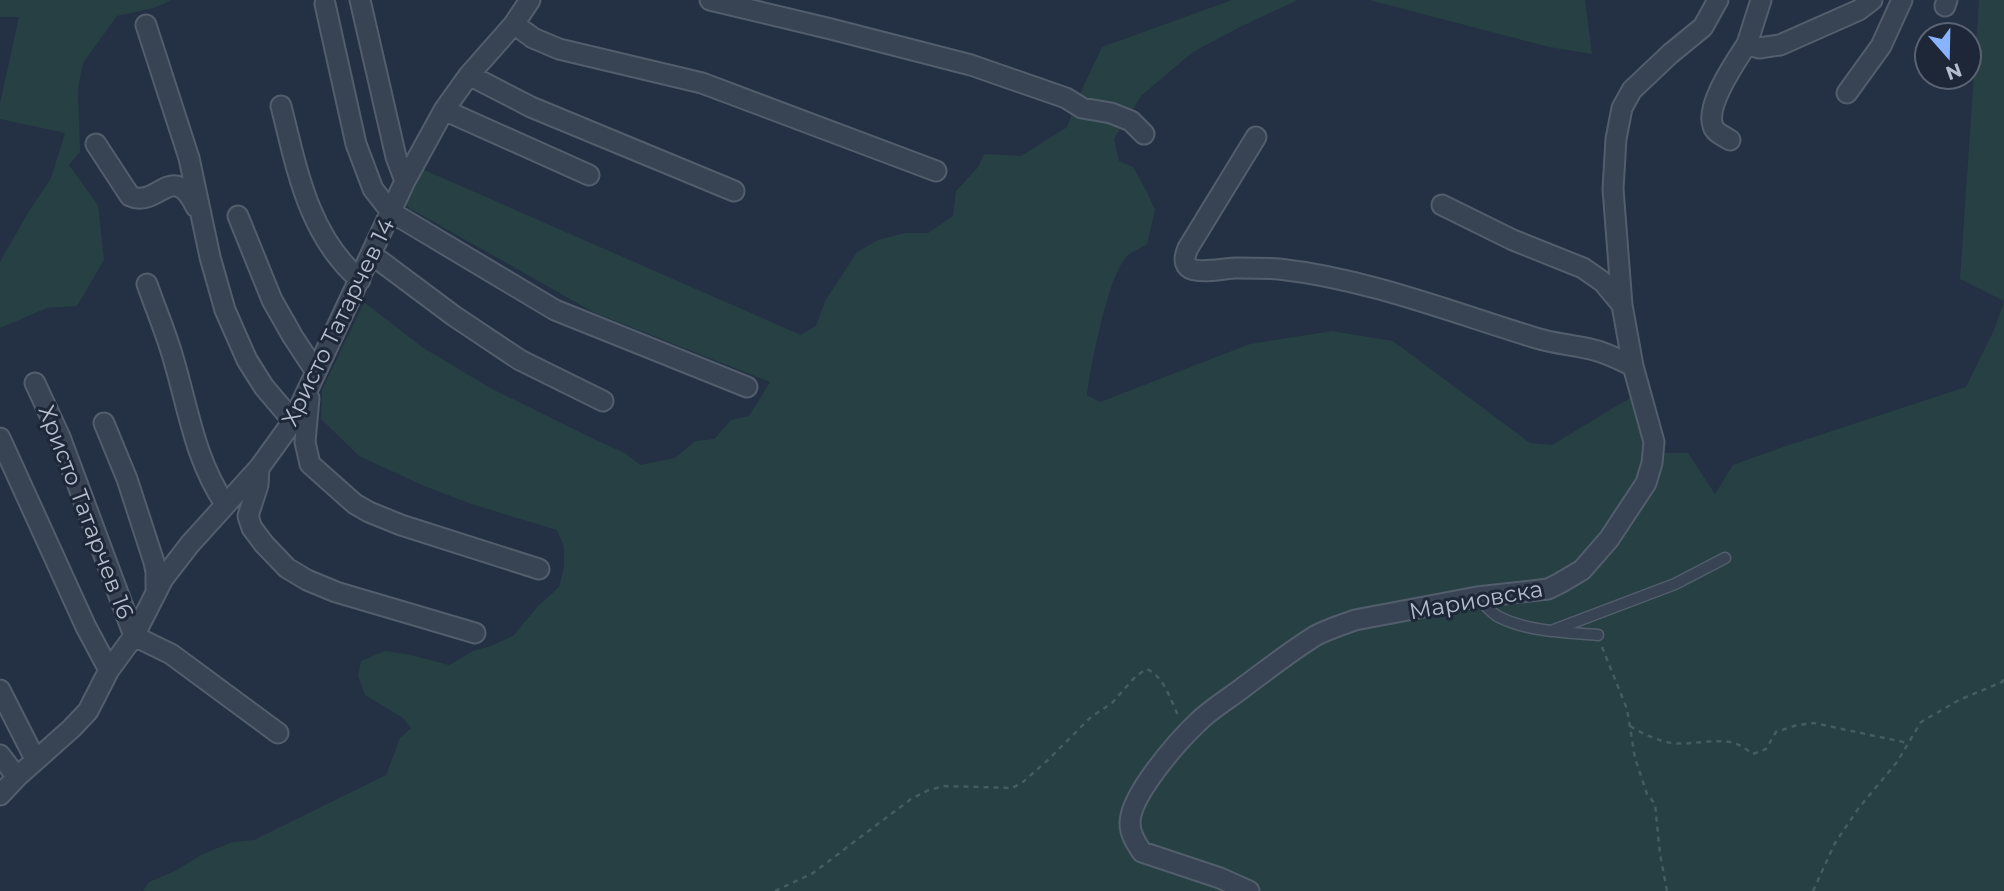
<svg xmlns="http://www.w3.org/2000/svg" width="2004" height="891" viewBox="0 0 2004 891" font-family="Montserrat,sans-serif">
<style>
.green{fill:#264044}
.lines{fill:none;stroke-linecap:round;stroke-linejoin:round}
.service-casing{stroke:#535e6d;stroke-width:13}
.minor-casing{stroke:#535e6d;stroke-width:23}
.path{stroke:#445d61;stroke-width:2.5;stroke-dasharray:5 5;stroke-linecap:butt}
.service{stroke:#384353;stroke-width:10}
.minor{stroke:#384353;stroke-width:19}
.labels{text-anchor:middle;dominant-baseline:central;stroke-width:6;stroke-linejoin:round;paint-order:stroke}
.street-label{font-size:23px;fill:#b5becd;stroke:#1d2738}
</style>
<rect width="100%" height="100%" fill="#243043"/>
<path class="green" d="M0 0H172L154 8 117 16 83 63 78 88 80 152 69 165 98 205 104 260 77 306 47 308 0 328V262L29 211 51 178 65 133 0 119V103L19 17H0Z
M1232 0H1298L1240 27 1193 52 1141 96 1114 139 1119 161 1133 167 1146 190 1155 210 1147 244C1142 248 1133 251 1128 255 1108 274 1091 366 1087 395L1100 402 1250 344 1332 331 1393 341 1530 443 1552 445 1633 396 1644 442 1641 453H1688L1715 494 1733 465 1783 447 1966 387 1994 330 2004 301 1960 279 1979 0H2004V891H143L149 882 175 871 201 855 232 842 254 840 386 775 400 738 411 728 403 718 365 695 358 676 361 661 385 651 411 655 449 665 473 651 491 646 513 636 538 606 559 587 564 567V547L557 530 471 504 422 485 359 456 321 419 322 390 364 302 422 347 492 389 596 440 625 453 640 465 675 458 695 441 714 439 731 420 749 416 770 382 593 312 409 208 405 202 422 169 801 335 816 326 825 301 857 252 878 240 905 233H928L953 216 956 191 978 167 984 154 1021 156 1067 127 1082 89 1102 47Z
M1369 0H1585L1592 54 1549 47Z"/>
<g class="lines">
<defs>
<path id="service" d="M1478 598C1485 604 1491 613 1499 617 1529 632 1565 632 1598 635
M1551 631 1675 584 1725 558"/>
<path id="minor" d="M360 0 396 157 405 181
M710 0 831 29 971 65 1066 98 1082 108 1111 113 1131 121 1144 134
M1761 0 1747 44 1759 48 1780 45 1859 10 1872 0
M325 4 356 144 373 189 391 212 555 310 747 387
M1945 6 1947 0
M514 24 533 38 559 49 702 83 936 171
M146 25 189 158 210 257 225 310 247 360 264 387 293 421
M469 75 531 107 734 191
M1847 93 1881 46 1902 0
M281 106C297 169 308 235 360 280
M444 110 589 175
M1256 137 1188 248C1173 282 1219 268 1236 268 1250 268 1265 268 1279 269 1368 279 1451 312 1536 338 1555 344 1575 345 1594 350 1607 353 1620 360 1633 366
M1730 140C1724 136 1715 133 1713 126 1705 105 1736 61 1747 44
M96 144 130 196C158 209 172 159 196 207
M1442 205 1513 240 1583 268 1603 282 1622 305
M238 216 272 300 293 337 316 372
M371 254 454 316 520 360 603 401
M147 284C156 310 167 335 174 361 189 412 195 459 225 504
M35 383 60 437 134 636 171 654 278 733
M309 398 305 442 310 464 355 504 369 512 401 525 539 569
M104 423 127 479 154 562 156 572V591
M0 438 86 627 109 670
M259 468 258 485 248 516 252 528 264 544 287 568 307 580 336 592 475 633
M0 690 35 759
M0 755 17 777
M0 795 17 777 72 728 88 711 109 670 134 636 163 579 190 544 259 468 293 421 405 181 444 110 469 75 514 24 530 0
M1249 891 1220 878 1142 852C1136 843 1130 834 1130 823 1130 795 1178 741 1198 722 1212 708 1230 698 1245 686 1268 669 1291 651 1315 636 1328 629 1342 625 1355 620L1477 597 1548 589 1560 583 1582 570 1609 539 1646 483 1652 463 1654 442 1633 366 1622 305 1613 189 1616 139 1622 108 1632 90 1670 54 1703 27 1718 0"/>
</defs>
<use href="#service" class="service-casing"/>
<use href="#minor" class="minor-casing"/>
<path class="path" d="M1602 647 1627 709 1635 758 1647 794 1655 804 1660 854 1667 891
M1630 726C1643 734 1656 740 1671 743 1691 746 1721 736 1739 745 1744 747 1748 751 1753 754L1766 749 1776 732 1797 725 1814 723 1908 743
M775 891 813 873 911 799 929 790 944 786 1012 788 1023 782 1049 759 1091 717 1112 703 1135 677 1146 669C1164 675 1171 702 1179 717
M1813 891 1835 843 1858 809 1897 762 1921 722 1959 700 2002 682 2004 678"/>
<use href="#service" class="service"/>
<use href="#minor" class="minor"/>
</g>
<g class="labels">
<g class="street-label">
<text transform="translate(338 322) rotate(-64)">Христо Татарчев 14</text>
<text transform="translate(86 512) rotate(69)">Христо Татарчев 16</text>
<text transform="translate(1476 600) rotate(-10)">Мариовска</text>
</g>
</g>
<g transform="translate(1948 56) rotate(160)"><circle r="33" fill="#1d2738" stroke="#5a6374" stroke-width="2"/>
<path d="M0-5L12 26L0 18L-12 26Z" fill="#88b3ff"/>
<text y="-10" font-size="19" font-weight="bold" text-anchor="middle" fill="#b5becd">N</text>
</g>
</svg>
